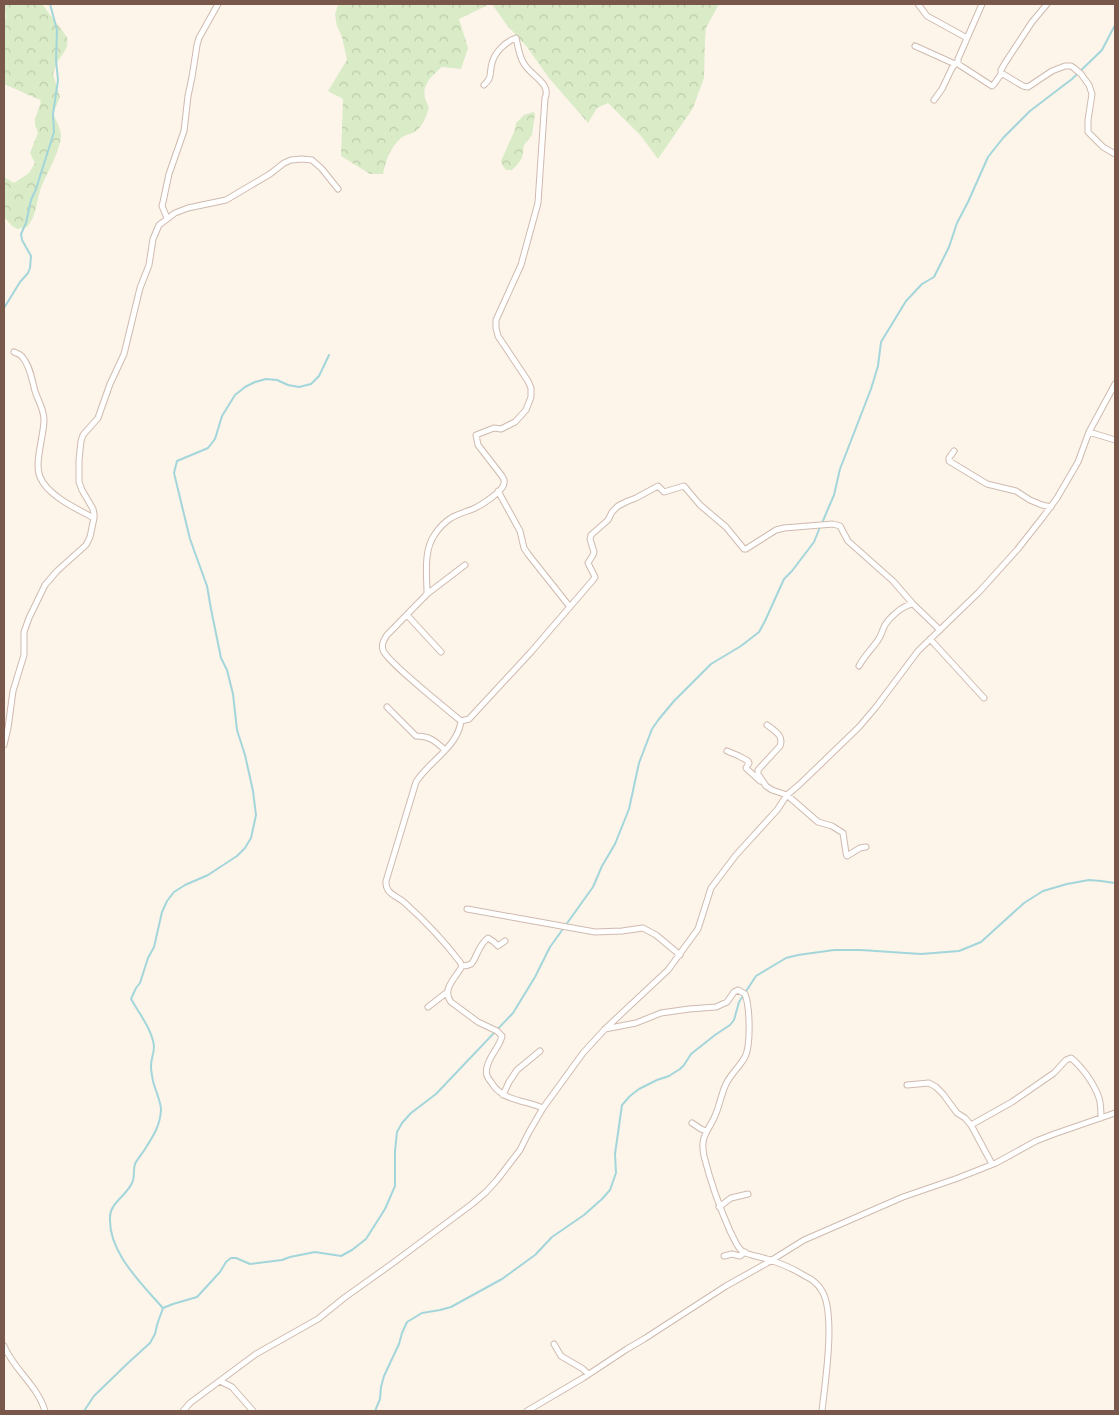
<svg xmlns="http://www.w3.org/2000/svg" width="1119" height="1415" viewBox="0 0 1119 1415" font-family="Figtree,sans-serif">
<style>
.forest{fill:url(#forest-crowns)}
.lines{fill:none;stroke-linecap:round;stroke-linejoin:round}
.stream{stroke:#a3d6da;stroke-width:2}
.street-casing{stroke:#d0baae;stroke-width:7}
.street{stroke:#fff;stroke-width:5}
</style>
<defs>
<pattern id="forest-crowns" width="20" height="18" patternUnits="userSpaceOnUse" patternTransform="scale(1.25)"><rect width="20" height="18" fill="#d9ecc7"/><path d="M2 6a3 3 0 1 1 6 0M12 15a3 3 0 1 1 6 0" fill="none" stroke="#beccac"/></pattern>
</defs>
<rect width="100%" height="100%" fill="#fdf4ea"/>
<path class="forest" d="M4 4H42L67 37C69 48 64 52 58 61 56 65 55 69 53 74L60 97 53 114C56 120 61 129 61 136 60 153 45 175 40 191 36 204 36 217 27 227L17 229 12 226 4 217V177L14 183 29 173 35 163 30 153 38 133 35 125V119L41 102 40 100 4 84V19L6 17Z
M338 4H490L459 19 468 48 461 69 442 67C428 79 418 89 429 107 427 115 423 126 416 131 411 135 404 134 399 140 389 150 386 161 383 174H370L341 156 343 99 328 91 347 60 342 37 337 26 335 15Z
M492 4H719L706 28 705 39 704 78 693 108 658 159 641 136 608 103 597 108 588 123 549 78 527 47 506 24Z
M533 112 535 114 532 135 524 145 522 158 517 165 512 170H506L503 166 501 161 515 130 516 123 524 115Z"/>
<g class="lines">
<path class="stream" d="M4 308 20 282 28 273 30 268 31 256 22 240 21 234 26 223 31 200 36 189 54 132 53 114 58 80 56 60 57 30 50 4
M822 523 834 495 840 469 871 389 878 366 881 342 906 301 922 284 934 277 949 247 957 223 968 202 988 157 1003 138 1030 111 1072 79 1102 50 1115 25
M162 1307C141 1283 108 1252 110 1217 110 1203 127 1195 132 1183 135 1177 133 1170 135 1164 137 1160 141 1155 143 1152 152 1138 160 1127 161 1110 161 1101 155 1090 153 1081 152 1076 151 1071 151 1066 151 1059 154 1053 154 1047 153 1031 139 1013 131 999L136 988 140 983 148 958 154 947 162 912 167 901 174 892 185 885 208 875 237 856 245 848 251 838 256 815 253 791 245 755 237 730 233 694 227 670 221 658 211 609 207 586 190 539 174 473 177 461 208 448 215 439 222 416 235 395 245 387 255 382 266 379 277 380 288 385 299 387 311 384 319 376 329 355
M84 1411 94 1396 128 1363 150 1343 155 1334 157 1325 163 1308 173 1304 197 1297 220 1272 226 1262 231 1258H236L250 1264 282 1260 290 1257 315 1252 341 1256 352 1250 366 1239 385 1209 395 1186V1151L397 1132 402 1123 411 1113 436 1094 513 1013 535 977 550 947 593 887 602 866 615 844 629 809 639 763 652 729 659 719 674 701 711 664 741 646 759 632 765 621 784 579 792 571 814 542 820 527
M375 1411 380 1399 381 1387 384 1376 399 1344 402 1333 407 1322 422 1313 440 1310 451 1307 502 1279 535 1255 552 1237 584 1215 602 1199 610 1190 616 1173 615 1154 622 1105 630 1096 639 1089 657 1080 669 1076 680 1069 684 1065 691 1054 715 1035 730 1025 734 1020 739 1002 756 976 786 958 798 955 834 950H861L921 954 959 951 981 942 1024 903 1043 891 1067 884 1089 880 1101 881 1115 883"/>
<defs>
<path id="street" d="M918 4 927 16 967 38
M982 4 958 59V64L992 86C997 83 997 76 1003 74L1023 86 1028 87 1052 71 1065 66H1071L1074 68 1081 74 1089 85 1092 94 1088 120V132L1103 147 1115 154
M915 46 955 64
M1001 75V70L1005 63 1032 22 1047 4
M934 100 942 89 952 68 957 62
M167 218 162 206 163 202 169 174 184 131 188 96 192 77 197 45 199 38 218 4
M14 352C18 354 21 354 23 358 30 366 32 380 35 391 38 401 44 409 44 420 44 435 34 463 40 477 48 496 77 509 94 518
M1089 432 1115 440
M954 451 949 458V461L987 484 1016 491 1030 500 1042 505 1051 507
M498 491 520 531 524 548 528 554 570 607
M427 594 465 565
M407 615 441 652
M930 639 984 698
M859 666C864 656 872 649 878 640 882 635 882 630 885 625 890 617 903 605 913 604L940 630
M387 707 416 736C430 736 435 741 445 750
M461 721C448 710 386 661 383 650 381 644 384 640 387 635L427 594C427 575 423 551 435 534 439 528 445 522 451 518 458 514 465 512 473 509 480 506 504 491 504 483 505 480 503 478 502 476L478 445 476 435 494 428 501 429 515 422 526 410 531 397V388L528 381 498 336 496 328V320L521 265 538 203 545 98C552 83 529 75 523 62 519 55 518 46 516 38 505 42 495 52 492 63 489 73 493 77 484 85
M767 725C775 731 784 736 780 746L758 770V774L766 786 772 790 787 795 818 822 832 826 843 833 846 853 847 856 860 848 866 847
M4 745 8 728 13 691 24 655V632L29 618 45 585 57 571 86 545 90 537 94 518V514L93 509 82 490 79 482V460L81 441 83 435 98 418 110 384 124 354 140 288 149 265 153 239 159 225 175 213 188 208 226 200 270 174 284 163 291 160 302 159 312 160 322 169 338 189
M727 751 739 756 748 761 749 763 746 768 760 781
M467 909 595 932 622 931 643 928 656 935 680 955
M462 966C464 966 469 965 471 964 476 960 478 945 488 938L494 942 498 946 505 941
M428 1007 446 993
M605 1029 636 1023 661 1013 689 1009 716 1007 727 1002 734 992 738 990 745 994C750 1007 751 1045 745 1057 740 1066 732 1073 727 1082 721 1093 720 1106 714 1118 707 1133 700 1137 704 1156 711 1184 719 1206 730 1231 734 1238 736 1246 742 1251 749 1256 759 1256 767 1259 780 1263 794 1269 805 1276 812 1279 818 1284 822 1291 836 1314 825 1383 822 1411
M907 1085 929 1083 936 1087 943 1094 957 1113 965 1118 971 1125 992 1164
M503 1095 509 1082 517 1070 540 1051
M543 1108C524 1100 502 1101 491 1082 486 1076 485 1072 488 1064 491 1054 500 1046 502 1036L497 1031 478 1022 451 1002C441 989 456 978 462 966L460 962C444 941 425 921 405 903 396 895 385 894 386 881L416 782C429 761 458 747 461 721L469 719 531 652 593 580 595 577 588 563 593 555 594 552 590 539 591 535 608 520 612 512 618 506 628 501 636 498 658 486 664 492 684 486 700 505 726 527 744 549H746L776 530 784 528 833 524 840 526 848 541 893 581 913 604
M692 1123 701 1129 706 1131
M971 1125 1012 1102 1054 1073 1066 1060 1071 1058C1082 1067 1094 1083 1099 1098 1101 1104 1101 1111 1101 1118
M719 1207 731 1198 748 1194
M724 1256 732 1254 740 1256 745 1252
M554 1344 561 1356 583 1369 588 1374
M4 1346C14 1370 38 1386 45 1411
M220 1381 232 1387 253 1411
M183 1411 190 1403 256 1354 318 1319 344 1298 393 1263 472 1204 486 1192 497 1180 520 1150 529 1132 543 1108 583 1053 605 1029 668 970 698 929 711 888 736 855 777 810 787 795 800 784 859 727 876 707 918 651 979 592 1017 550 1043 517 1057 498 1078 462 1089 432 1115 384
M527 1411 583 1378 627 1349 644 1339 726 1286 767 1263 804 1240 903 1197 958 1178 996 1163 1036 1141 1054 1134 1115 1113"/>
</defs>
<use href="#street" class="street-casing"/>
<use href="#street" class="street"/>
</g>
<rect width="1119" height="1415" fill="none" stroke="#79584b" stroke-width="10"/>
</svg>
